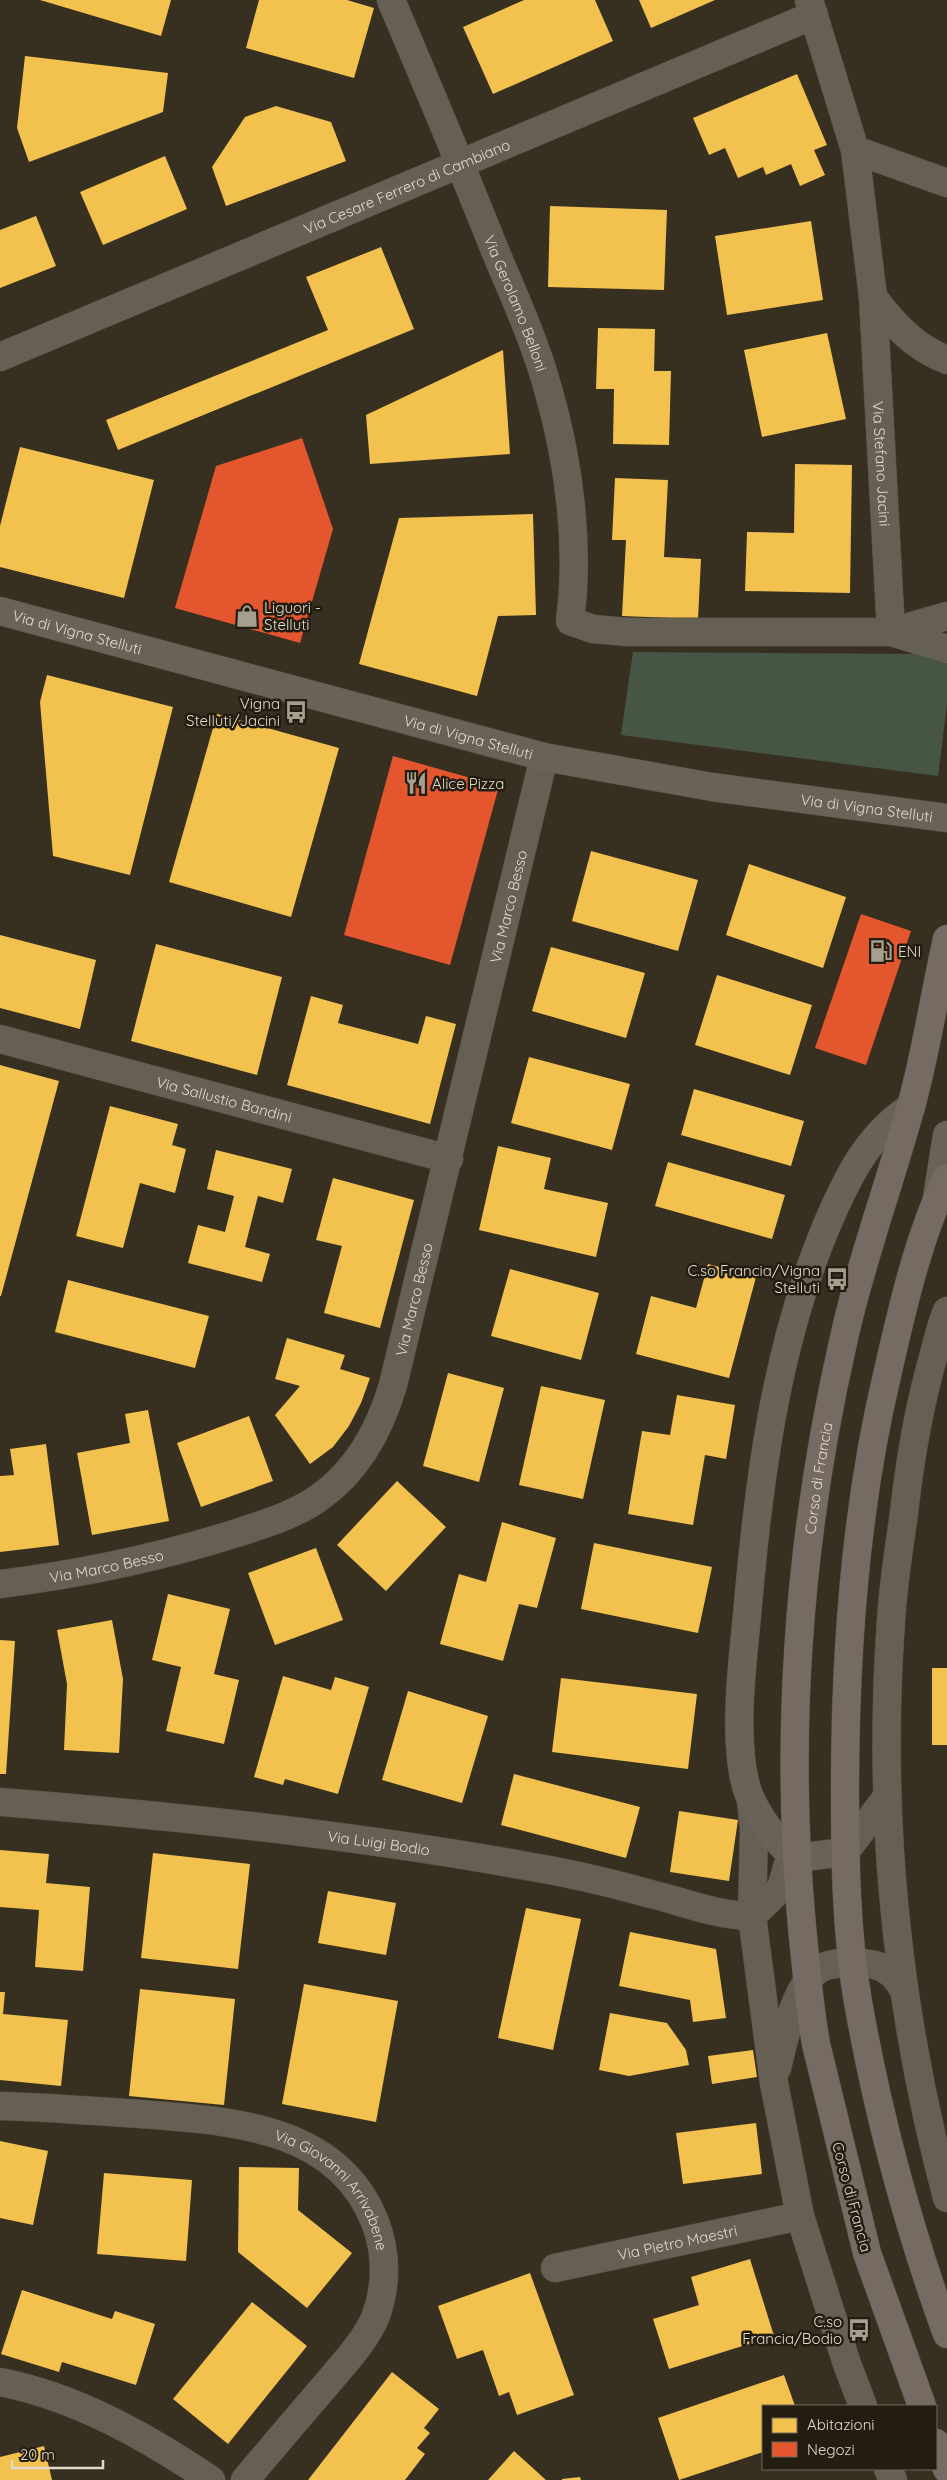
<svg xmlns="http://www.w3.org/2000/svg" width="947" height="2480" viewBox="0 0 947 2480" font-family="Quicksand,sans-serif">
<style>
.green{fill:#475644}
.homes{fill:#f2c14e}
.shops{fill:#e4572e}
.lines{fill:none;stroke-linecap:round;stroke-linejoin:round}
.minor-casing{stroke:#544e41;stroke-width:29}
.secondary-casing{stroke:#544e41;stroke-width:29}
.primary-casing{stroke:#544e41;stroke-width:29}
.minor{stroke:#655f54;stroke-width:28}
.secondary{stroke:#6a6157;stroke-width:28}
.primary{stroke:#766b62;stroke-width:28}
.labels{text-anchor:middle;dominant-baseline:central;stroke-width:5;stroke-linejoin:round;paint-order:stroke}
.street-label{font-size:15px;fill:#e1d9c9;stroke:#231c10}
.poi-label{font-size:15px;fill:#e1d9c9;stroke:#231c10;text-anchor:start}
</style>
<rect width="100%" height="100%" fill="#373021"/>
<path class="green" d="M633 652 918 654 947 663V705L938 776 621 735Z"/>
<path class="homes" d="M40 0H171L161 36Z
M259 0H347L374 8 354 78 246 48Z
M524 0H595L613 41 493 94 463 27Z
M639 0H715L651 28Z
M25 56 168 73 163 112 29 162 17 128Z
M797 74 827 145 814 150 825 175 800 186 791 164 766 175 763 167 738 178 725 148 709 155 693 118Z
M276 106 331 122 346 161 226 206 212 167 245 117Z
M165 156 187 209 103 245 80 192Z
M550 206 667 210 664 290 548 287Z
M36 216 56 266 0 288V230Z
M811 221 823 300 727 315 715 236Z
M381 247 414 329 118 450 106 420 328 330 306 277Z
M598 328 655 329 654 371H671L669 445 613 444 614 389H596Z
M827 333 846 419 762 437 744 350Z
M503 350 510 454 370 464 366 415Z
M20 447 154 480 124 598 0 567V526Z
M795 464 852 465 850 593 745 591 747 532 794 533Z
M615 478 668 480 664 557 701 559 698 619 622 616 626 540H612Z
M533 514 536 615 498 616 477 696 359 664 399 518Z
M47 675 173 707 130 875 53 856 40 702Z
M217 714 339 748 291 917 169 882Z
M591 851 698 880 678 951 572 921Z
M749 864 846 897 823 968 726 935Z
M0 935 96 960 80 1029 0 1008Z
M156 944 282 977 257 1075 131 1041Z
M551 947 645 973 626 1038 532 1011Z
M717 975 812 1005 790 1075 695 1045Z
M311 996 343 1005 338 1023 418 1044 426 1016 456 1024 430 1124 287 1085Z
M529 1057 630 1084 612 1150 511 1123Z
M0 1065 59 1081 1 1296H0Z
M694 1089 804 1121 791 1166 681 1135Z
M110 1106 178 1124 172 1145 186 1149 175 1193 140 1183 123 1248 76 1236Z
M498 1146 551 1158 544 1189 608 1203 596 1257 479 1230Z
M216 1150 292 1169 283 1203 258 1196 245 1247 270 1254 262 1282 188 1263 198 1225 225 1232 234 1196 207 1189Z
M668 1162 785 1195 772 1239 655 1206Z
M333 1178 414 1200 380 1328 324 1313 342 1246 316 1240Z
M708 1264 756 1277 729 1378 636 1354 651 1296 696 1308Z
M510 1269 599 1293 581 1360 491 1336Z
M68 1280 209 1316 195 1368 55 1332Z
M287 1338 345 1355 340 1369 370 1378 361 1403 349 1426 333 1447 310 1464 275 1415 300 1386 275 1379Z
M448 1373 504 1388 479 1482 423 1466Z
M541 1386 605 1400 583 1499 519 1485Z
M677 1395 735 1405 726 1459 705 1455 693 1525 628 1514 642 1431 670 1435Z
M148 1410 169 1521 92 1535 77 1453 130 1443 125 1414Z
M249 1416 273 1481 201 1507 177 1443Z
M46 1444 59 1545 0 1552V1476L14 1475 10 1449Z
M397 1481 446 1527 386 1591 337 1545Z
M502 1522 556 1538 537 1608 519 1604 503 1661 440 1644 459 1574 486 1582Z
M594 1543 712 1567 698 1633 581 1609Z
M316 1548 343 1620 275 1645 248 1573Z
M168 1594 230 1609 214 1674 239 1680 224 1744 166 1731 181 1667 152 1660Z
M112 1620 123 1679 119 1753 64 1750 67 1684 57 1630Z
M0 1640 15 1641 6 1774H0Z
M932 1668H947V1745H932Z
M283 1676 331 1690 335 1677 369 1687 338 1794 285 1779 283 1785 254 1777Z
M561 1678 697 1694 688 1769 552 1752Z
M408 1691 488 1716 462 1803 382 1780Z
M514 1774 640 1807 626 1858 501 1825Z
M679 1811 738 1820 729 1881 670 1872Z
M0 1850 49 1854 46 1883 90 1887 83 1971 35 1967 39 1910 0 1907Z
M153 1853 250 1864 238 1969 141 1958Z
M328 1891 396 1903 386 1955 318 1943Z
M526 1908 581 1919 553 2050 498 2038Z
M630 1932 716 1949 726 2018 693 2022 690 2000 619 1986Z
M304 1984 398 2001 376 2122 282 2104Z
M140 1989 235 1999 224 2105 129 2096Z
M0 1992H5L3 2014 68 2020 61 2086 0 2080Z
M610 2013 667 2023 686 2050 689 2065 629 2076 599 2070Z
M753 2050 757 2077 712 2084 708 2056Z
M756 2123 762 2174 683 2184 676 2133Z
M0 2141 48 2151 33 2225 0 2218Z
M239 2167 299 2168 298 2210 352 2253 307 2308 238 2252Z
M104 2173 192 2180 186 2261 97 2254Z
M750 2259 774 2336 669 2369 653 2319 699 2305 691 2277Z
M530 2273 574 2395 517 2415 509 2392 499 2396 483 2350 457 2359 438 2306Z
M22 2290 112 2319 115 2311 155 2324 136 2385 62 2362 59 2372 1 2354Z
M252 2302 307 2346 228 2444 173 2399Z
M392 2372 439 2409 424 2428 430 2433 417 2448 425 2454 405 2480H308Z
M784 2375 795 2406H763V2452L679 2480 658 2418Z
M44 2446 52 2480H0V2457Z
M514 2451 546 2480H488Z
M580 2477 581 2480H562V2479Z"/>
<path class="shops" d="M302 438 333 529 300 643 175 608 216 466Z
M393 756 499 786 450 965 344 935Z
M861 914 911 931 866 1065 815 1048Z"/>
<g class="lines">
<defs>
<g id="minor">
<path id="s1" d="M391 0C426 82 461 165 494 248 513 294 535 341 548 389 569 461 580 546 570 621L593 629 628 632H891L947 649"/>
<path id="s2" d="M809 0 855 150 873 297 891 632"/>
<path d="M855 150 947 183"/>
<path d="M873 297C894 325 914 347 947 360"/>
<path id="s3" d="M0 357 814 15"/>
<path d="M891 632 947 616"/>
<path id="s4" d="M0 1039 449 1159"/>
<path d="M947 1311C941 1324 938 1339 934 1354 919 1406 910 1459 904 1513 899 1549 893 1585 891 1621 877 1815 897 2010 947 2198"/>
<path id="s5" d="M0 1584C81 1574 162 1557 240 1532 267 1523 297 1514 320 1497 358 1470 380 1429 393 1385L544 757"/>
<path d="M751 1801 754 1829 752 1916 774 2083 800 2216 847 2364 863 2406"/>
<path id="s6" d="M0 1802C174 1816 348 1834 521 1865 565 1872 608 1882 651 1894 684 1902 718 1916 752 1916"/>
<path d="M845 1852 887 1797"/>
<path d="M752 1916 781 1888 788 1864 796 1858"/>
<path d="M777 2068C784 2040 795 1983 821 1968 833 1962 846 1963 858 1963 879 1963 892 1970 902 1987"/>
<path id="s7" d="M0 2106C47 2107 93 2111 140 2114 229 2121 337 2125 375 2222 387 2253 387 2287 375 2318 364 2343 343 2364 326 2385 299 2416 272 2448 245 2480"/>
<path id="s8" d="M555 2268 800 2216"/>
<path d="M0 2382C77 2397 147 2437 211 2480"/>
<path d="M888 2469 893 2480"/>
</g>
<g id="secondary">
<path id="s9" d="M0 611 544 757 712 787 947 818"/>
<path d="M937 1198 947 1135"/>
<path d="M845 1852 796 1858C777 1845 752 1808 746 1786 733 1738 742 1665 747 1616 758 1485 775 1349 826 1227 846 1180 867 1135 911 1107"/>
</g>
<g id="primary">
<path d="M947 1178C919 1235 902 1309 888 1371 855 1508 845 1649 845 1789 845 1860 846 1933 858 2002 878 2115 908 2227 947 2334"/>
<path id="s10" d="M922 2406 867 2253 816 2044C809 2005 806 1966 802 1927 784 1730 800 1530 844 1338 861 1261 889 1186 910 1110 926 1054 934 996 947 939"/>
<path d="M936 2443 947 2469"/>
</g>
</defs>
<use href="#minor" class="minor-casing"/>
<use href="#secondary" class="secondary-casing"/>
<use href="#primary" class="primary-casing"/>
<use href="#minor" class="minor"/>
<use href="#secondary" class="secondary"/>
<use href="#primary" class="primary"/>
</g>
<defs>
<symbol id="shop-bare" viewBox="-9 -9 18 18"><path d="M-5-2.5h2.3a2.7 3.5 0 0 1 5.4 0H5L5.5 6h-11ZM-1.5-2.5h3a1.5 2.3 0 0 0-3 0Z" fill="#a69e8e" stroke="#231c10" stroke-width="2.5" paint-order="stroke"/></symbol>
<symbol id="bus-bare" viewBox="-9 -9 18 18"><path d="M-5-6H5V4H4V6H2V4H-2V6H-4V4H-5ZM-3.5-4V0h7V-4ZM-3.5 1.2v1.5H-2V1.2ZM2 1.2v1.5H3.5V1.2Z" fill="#a69e8e" stroke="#231c10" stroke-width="2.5" paint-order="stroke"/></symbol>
<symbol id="restaurant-bare" viewBox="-9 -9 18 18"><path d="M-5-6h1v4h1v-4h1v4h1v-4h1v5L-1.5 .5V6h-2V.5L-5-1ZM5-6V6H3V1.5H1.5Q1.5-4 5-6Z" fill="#a69e8e" stroke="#231c10" stroke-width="2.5" paint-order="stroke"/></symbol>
<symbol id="fuel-bare" viewBox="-9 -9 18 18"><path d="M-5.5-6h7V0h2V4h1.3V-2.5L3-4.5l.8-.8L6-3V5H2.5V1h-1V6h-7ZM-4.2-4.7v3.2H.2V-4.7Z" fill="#a69e8e" stroke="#231c10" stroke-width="2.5" paint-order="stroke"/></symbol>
</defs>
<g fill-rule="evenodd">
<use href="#shop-bare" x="231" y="600" width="32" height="32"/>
<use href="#bus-bare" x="280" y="696" width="32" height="32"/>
<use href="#restaurant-bare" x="400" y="767" width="32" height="32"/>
<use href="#fuel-bare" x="865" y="935" width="32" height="32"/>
<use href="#bus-bare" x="821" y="1263" width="32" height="32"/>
<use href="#bus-bare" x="843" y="2314" width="32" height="32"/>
</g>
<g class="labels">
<g class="street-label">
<text stroke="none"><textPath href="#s3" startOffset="441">Via Cesare Ferrero di Cambiano</textPath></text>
<text stroke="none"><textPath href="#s1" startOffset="328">Via Gerolamo Belloni</textPath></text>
<text stroke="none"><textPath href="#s2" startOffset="472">Via Stefano Jacini</textPath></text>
<text stroke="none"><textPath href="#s9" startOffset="80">Via di Vigna Stelluti</textPath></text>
<text stroke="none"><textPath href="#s9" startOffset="485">Via di Vigna Stelluti</textPath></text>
<text stroke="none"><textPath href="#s9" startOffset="890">Via di Vigna Stelluti</textPath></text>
<text stroke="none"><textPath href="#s5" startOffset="962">Via Marco Besso</textPath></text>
<text stroke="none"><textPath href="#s4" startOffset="232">Via Sallustio Bandini</textPath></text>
<text stroke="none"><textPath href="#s5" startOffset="558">Via Marco Besso</textPath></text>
<text stroke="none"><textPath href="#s10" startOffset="946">Corso di Francia</textPath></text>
<text stroke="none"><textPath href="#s5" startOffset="108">Via Marco Besso</textPath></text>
<text stroke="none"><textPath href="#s6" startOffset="381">Via Luigi Bodio</textPath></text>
<text stroke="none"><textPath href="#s7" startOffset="361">Via Giovanni Arrivabene</textPath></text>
<text transform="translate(852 2197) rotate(75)">Corso di Francia</text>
<text stroke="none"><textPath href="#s8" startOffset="125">Via Pietro Maestri</textPath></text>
</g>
<g class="poi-label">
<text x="264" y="607">Liguori -<tspan x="264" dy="17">Stelluti</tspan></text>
<text x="280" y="703" text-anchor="end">Vigna<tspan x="280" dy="17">Stelluti/Jacini</tspan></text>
<text x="432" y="783">Alice Pizza</text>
<text x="898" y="951">ENI</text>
<text x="820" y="1270" text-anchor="end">C.so Francia/Vigna<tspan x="820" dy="17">Stelluti</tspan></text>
<text x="842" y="2321" text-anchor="end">C.so<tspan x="842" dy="17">Francia/Bodio</tspan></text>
</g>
</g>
<rect x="762" y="2405" width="175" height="65" fill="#231c10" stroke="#6f685a"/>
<rect x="772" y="2418" width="25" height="15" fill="#f2c14e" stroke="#6f685a"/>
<text x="807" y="2430" font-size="15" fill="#e1d9c9">Abitazioni</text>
<rect x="772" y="2442" width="25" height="15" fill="#e4572e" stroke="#6f685a"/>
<text x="807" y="2455" font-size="15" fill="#e1d9c9">Negozi</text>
<path d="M12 2460v8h91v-8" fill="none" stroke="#e1d9c9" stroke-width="2.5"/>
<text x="20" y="2460" font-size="15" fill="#e1d9c9" stroke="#231c10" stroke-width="4" paint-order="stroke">20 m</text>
</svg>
